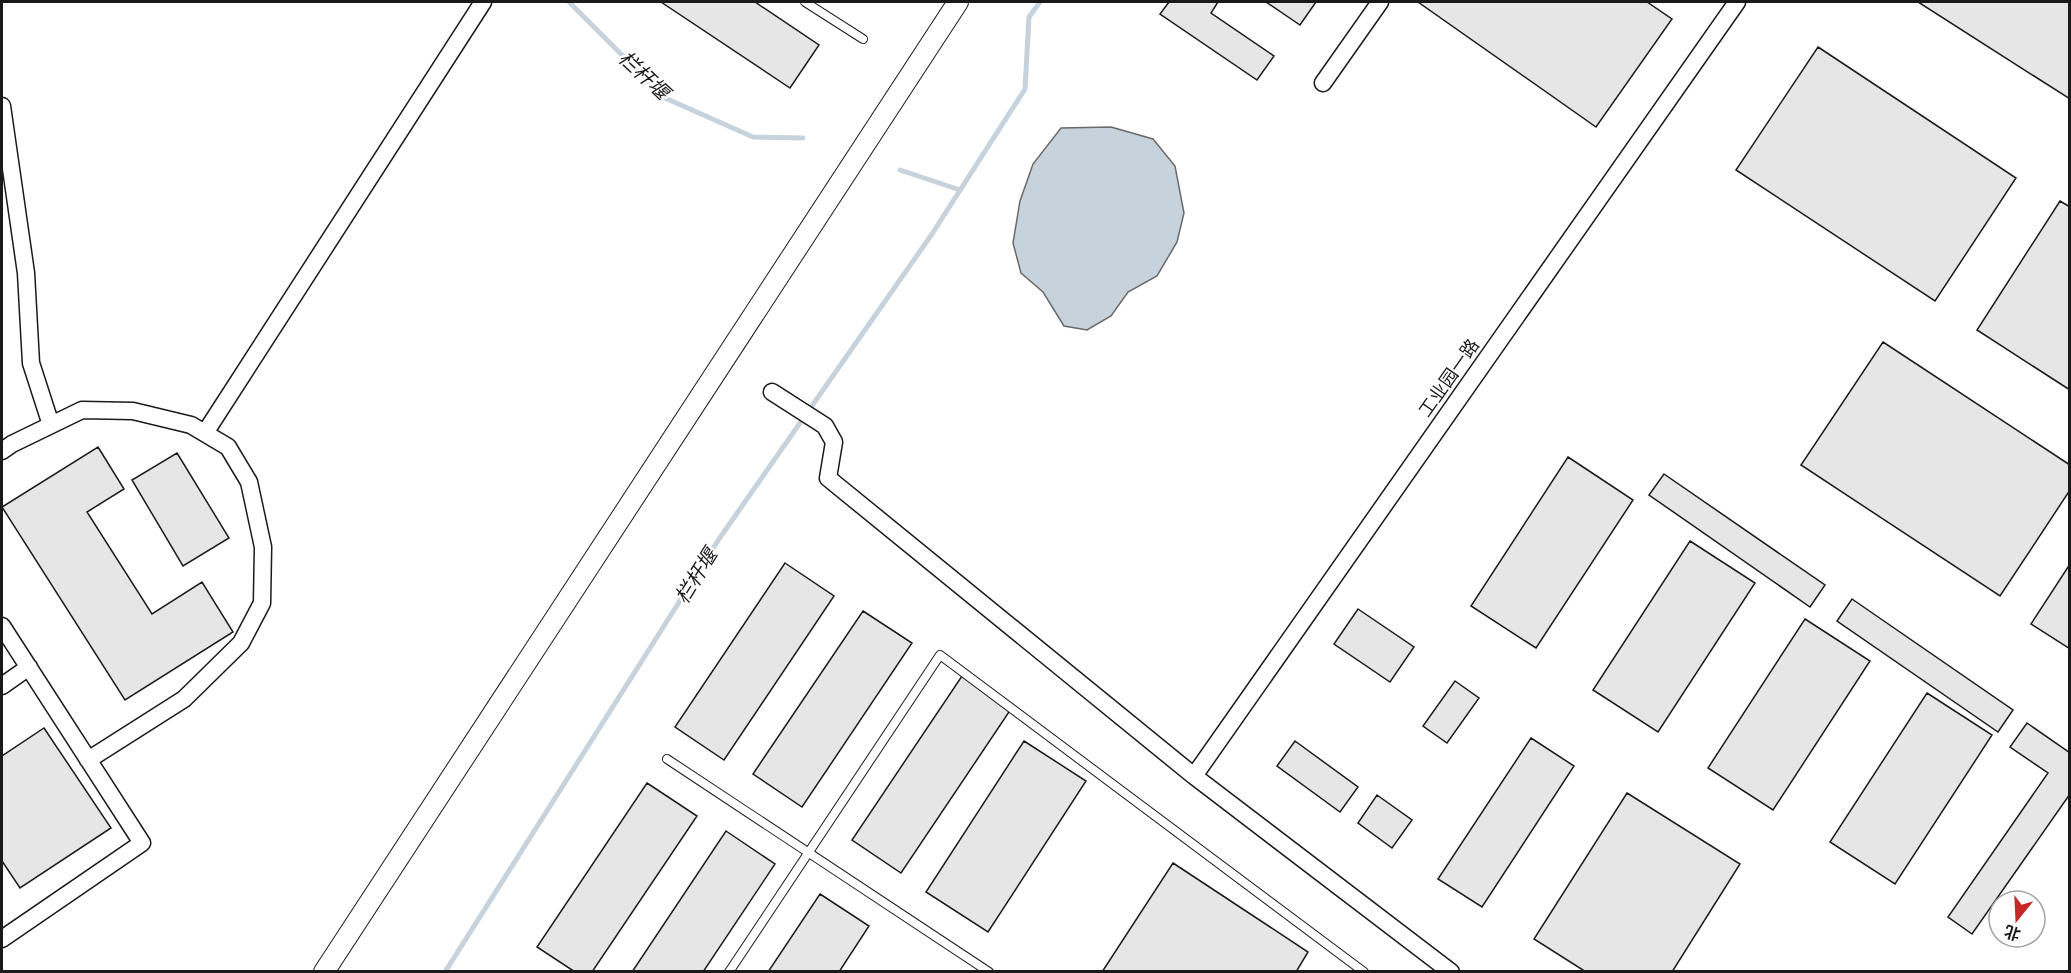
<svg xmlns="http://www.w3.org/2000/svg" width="2071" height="973" viewBox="0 0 2071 973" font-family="'DM Sans','Noto Sans SC',sans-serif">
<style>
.water{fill:#c6d2dc;stroke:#6a6a6a;stroke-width:1.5}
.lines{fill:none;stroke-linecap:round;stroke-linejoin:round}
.stream{stroke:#c6d2dc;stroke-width:5}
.building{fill:#e6e6e6;stroke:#1a1a1a;stroke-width:1.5}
.service-casing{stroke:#1a1a1a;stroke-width:10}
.minor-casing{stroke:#1a1a1a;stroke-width:19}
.tertiary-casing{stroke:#1a1a1a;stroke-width:22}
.service{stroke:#fff;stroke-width:8}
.minor{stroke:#fff;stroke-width:16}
.tertiary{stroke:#fff;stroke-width:20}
.labels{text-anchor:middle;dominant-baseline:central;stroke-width:4.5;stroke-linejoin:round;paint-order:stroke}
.street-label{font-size:18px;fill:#1a1a1a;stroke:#fff}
.water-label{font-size:20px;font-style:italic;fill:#1a1a1a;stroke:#fff}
</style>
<rect width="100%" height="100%" fill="#fff"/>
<path class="water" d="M1111 127 1153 139 1175 166 1184 213 1177 242 1157 276 1128 292 1111 316 1087 330 1064 326 1043 292 1021 273 1013 243 1020 201 1033 164 1061 128Z"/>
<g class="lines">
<path class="stream" d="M569 2 665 98 753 137 803 138
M900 170 960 190
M445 972 719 539 932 234 1025 89 1029 17 1040 2"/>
</g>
<path class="building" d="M661 2H755L819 45 790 88Z
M1169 2H1218L1211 13 1274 56 1257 80 1160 14Z
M1266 2H1316L1300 25Z
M1418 2H1647L1672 19 1596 127Z
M1918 2H2070V99Z
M1818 47 2016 178 1935 301 1736 170Z
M2060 201 2070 207V390L1977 330Z
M1883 342 2070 465V490L2000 596 1801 465Z
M98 447 124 489 87 512 152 614 202 582 233 632 125 700 2 507Z
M177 453 229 538 183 566 132 480Z
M1568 457 1633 500 1536 648 1471 606Z
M1664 474 1825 585 1810 607 1649 495Z
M1690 541 1755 583 1658 732 1593 690Z
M785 563 834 596 724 760 675 727Z
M2070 564V649L2031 624Z
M1852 599 2013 710 1998 732 1837 621Z
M1358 609 1414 647 1390 682 1334 644Z
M863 611 912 643 802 807 753 774Z
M1805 619 1870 661 1773 810 1708 768Z
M962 676 1011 709 901 873 852 840Z
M1455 681 1479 698 1447 743 1423 726Z
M1927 693 1992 735 1895 884 1830 842Z
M2027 723 2070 753V794L1972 934 1948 917 2048 773 2010 747Z
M44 728 111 828 20 888 2 861V756Z
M1531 738 1574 766 1482 907 1438 879Z
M1024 741 1086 781 988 932 926 892Z
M1295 741 1358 787 1340 812 1277 766Z
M647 783 697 816 592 972H575L537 947Z
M1627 793 1740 864 1672 972H1586L1534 939Z
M1377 795 1412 820 1392 848 1358 823Z
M726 831 775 864 703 972H632Z
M1173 863 1308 952 1296 972H1102Z
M820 894 869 926 839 972H768Z"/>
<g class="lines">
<defs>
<path id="service" d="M805 2 863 39
M667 759 989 972
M729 972 940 655 1364 972"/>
<path id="minor" d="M1323 83 1380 2
M2 106 26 273 31 363 51 425
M772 392 825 426 834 442 828 478 1194 776 1451 972
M205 433 483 2
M2 451 12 444 82 410 133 411 191 425 228 447 249 482 263 547 262 603 241 643 184 699 88 760
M2 626 142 843 2 939
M2 686 29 667
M1194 776 1737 2"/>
<path id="tertiary" d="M324 972 958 2"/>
</defs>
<use href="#service" class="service-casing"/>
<use href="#minor" class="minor-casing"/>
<use href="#tertiary" class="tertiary-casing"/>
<use href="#service" class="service"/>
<use href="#minor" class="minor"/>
<use href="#tertiary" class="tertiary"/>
</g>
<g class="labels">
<g class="street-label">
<text transform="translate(1449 378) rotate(-55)">工业园一路</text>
</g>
<g class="water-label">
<text transform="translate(644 75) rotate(43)">栏杆堰</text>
<text transform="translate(696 576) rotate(-58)">栏杆堰</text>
</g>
</g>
<rect width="2071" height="973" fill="none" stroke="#1a1a1a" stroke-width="6"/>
<g transform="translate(2017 919) rotate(198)"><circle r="28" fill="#ffffff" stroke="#a3a3a3" stroke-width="1.5"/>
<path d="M0-4.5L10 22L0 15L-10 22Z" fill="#c62828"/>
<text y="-9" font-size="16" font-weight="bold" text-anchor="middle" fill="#1a1a1a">北</text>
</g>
</svg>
